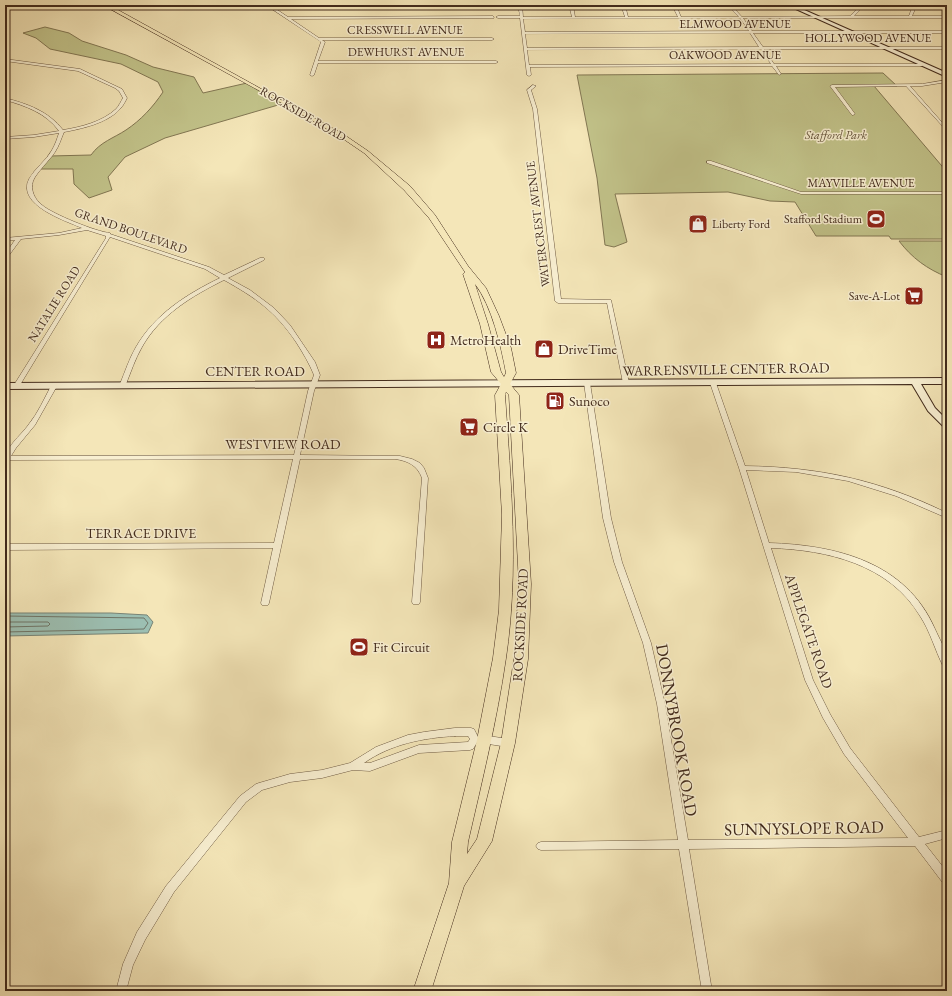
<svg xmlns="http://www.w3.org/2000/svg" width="952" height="996" viewBox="0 0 952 996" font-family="'EB Garamond',serif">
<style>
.green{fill:#c2c38a;stroke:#827753}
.water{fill:#9cbfb2;stroke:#788476}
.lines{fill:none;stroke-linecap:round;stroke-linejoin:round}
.shore{stroke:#6f7567;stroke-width:1}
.street-casing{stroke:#6e5a43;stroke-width:1}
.secondary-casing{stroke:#422b1c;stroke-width:2}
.primary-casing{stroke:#422b1c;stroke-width:1}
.street{fill:#f8efd1;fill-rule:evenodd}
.secondary{fill:#f8efd1;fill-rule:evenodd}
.primary{fill:#f4e6b8;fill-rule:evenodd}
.labels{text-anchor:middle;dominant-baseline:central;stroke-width:3;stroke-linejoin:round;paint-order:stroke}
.far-street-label{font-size:12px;fill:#422b1c;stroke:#f8efd1}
.far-park-label{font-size:12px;font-style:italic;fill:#625138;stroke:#f8efd1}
.far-poi-label{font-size:12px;fill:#422b1c;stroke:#f8efd1;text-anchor:end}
.poi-label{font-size:14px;fill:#422b1c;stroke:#f8efd1;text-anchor:start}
.street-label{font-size:14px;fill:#422b1c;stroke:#f8efd1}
.near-street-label{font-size:17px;fill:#422b1c;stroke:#f8efd1}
</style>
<rect width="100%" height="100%" fill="#f4e6b8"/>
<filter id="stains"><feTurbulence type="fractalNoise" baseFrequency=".005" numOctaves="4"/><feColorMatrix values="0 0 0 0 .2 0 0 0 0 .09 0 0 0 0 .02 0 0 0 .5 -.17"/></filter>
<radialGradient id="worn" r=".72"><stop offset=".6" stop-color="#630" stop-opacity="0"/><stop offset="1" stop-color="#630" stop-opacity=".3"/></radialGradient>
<path class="green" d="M136 5H231L198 9H136Z
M45 27 69 33 82 41 126 55 153 67 194 77 203 93 247 83 285 103 165 138 125 157 108 177 112 190 89 198 74 184 73 169H38L50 156 91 155C100 142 114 138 126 130 141 120 153 107 163 92L158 82 121 64 50 49 36 38 23 33Z
M883 73 897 86H874L947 172V239H891L889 236H816L795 202 770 201 728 192 615 194 627 242 614 247 605 245 597 178 577 75Z
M899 241H947V277C927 269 912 258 899 241Z"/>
<path class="water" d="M5 613H111L147 615 153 622 148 633 5 636Z"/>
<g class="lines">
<path class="shore" d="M5 616 144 618 148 623 144 629 5 632
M5 622H48L50 624 48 626 5 627"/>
<defs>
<path id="street" d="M266 5H270L288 17 493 16 494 18 291 19 319 38H492L494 39 492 40H322L325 42 318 61H496L498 62 496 63H318L314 75 312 76 310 75 321 42Z
M518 5H522L523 17H572L569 5H573L575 17H625L621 5H625L628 17H678L672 5H676L681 17H739L727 5H731L742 17 850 16 861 5H865L854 16H909L913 5H917L912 16H947V18H743L752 31H947V33H753L763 47H947V49H764L774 64H923L922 66H776L781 74 779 75 772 66 530 67 531 75 529 76 527 75 520 18H498L496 17 498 16H520ZM740 18 749 31 525 32 523 19ZM750 33 759 47 527 48 525 34ZM761 49 771 64 529 65 527 50Z
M5 59 80 69 122 89 127 98C125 102 123 106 120 109 108 123 81 129 64 132 61 139 59 146 55 152 50 160 36 173 33 181 30 190 35 200 42 205 52 214 97 232 110 233V234L209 267 224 275 260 258H264V260L228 278 250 290 274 308 290 325 315 362 320 375 314 391 300 455 400 456 412 459 420 463 424 468 428 478 420 602 419 604H413L412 602 422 478C417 465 408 461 395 459H300L269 603 268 605H262L261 603 273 548 5 550V544L274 543 293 459 9 460 7 462 5 463C5 446 20 437 29 424 38 413 44 399 51 386L54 384 57 386 35 425 16 448 11 456 294 455 308 391 314 375C309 363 303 353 296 342 275 311 256 298 224 280 192 296 160 315 142 347 135 359 131 372 126 384L123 386 121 385 120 384C125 372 129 359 136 347 155 314 187 294 220 278L205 269 110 237 20 385 17 387 15 386 14 385 106 238V236L87 230 59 235 21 239 7 258 5 259V254L15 240H5V238L59 233 82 228C66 221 16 205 29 179 35 168 46 161 52 150 55 145 57 139 59 133L34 137 5 139V137L34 135 59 131C46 113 26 106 5 100V98C28 104 48 111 63 130 81 127 102 122 116 109 119 106 121 101 123 98L119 91 115 88 78 71 5 61Z
M947 80V82L922 86H910L947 128V131L906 86 835 87 855 114 853 115H852L830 86 832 85 922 84Z
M533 85 536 86 531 90 537 109 561 299 611 300 629 383 628 384H624L623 383 607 303H558L555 301 533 109 527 90Z
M707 161H711L801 192H947V194H801L707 163Z
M587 381 590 383 611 518 622 562 651 643 665 704 688 840 908 838 844 754 823 718 805 680 739 468 710 383 711 382H715L716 383 745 466C819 467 880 480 947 513V518L896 496 848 481 796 472 746 470 769 543C836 545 906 562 935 629 939 638 945 648 947 657 948 661 947 665 947 669L944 668 943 666C935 650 930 631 920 616 889 564 827 550 771 548L813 680 830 714 850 748 919 837 947 830V838L925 844 947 872V885L943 883 915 846 689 849 712 991H702L679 849 541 850 538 849 536 846 538 843 541 842 678 840 657 704 643 643 614 562 603 518 584 383Z
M455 728H471L474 729 478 737 482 735 508 739 511 740 512 743 511 746 508 747 482 743 478 741 473 749 470 750 419 753 370 771 353 770 322 778 290 782 262 790 246 802 174 892 145 940 133 965 126 991H116L123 964 137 932 166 886 240 796 256 784 259 783 290 774 322 770 350 763 376 747 408 735 424 732ZM455 736H468L470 739 468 742 419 745 370 763H364C391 744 423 738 455 736Z"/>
<path id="secondary" d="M787 5H793L947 73V77Z
M947 378V384H921L935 408 947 420V428L944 427 928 411 912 384 5 389V383Z"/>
<path id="primary" d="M103 5H109L343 134 368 151 410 186 435 215 468 266 486 288 499 316 511 348 516 373 510 384 519 395 531 584 528 659 515 743 492 841 464 886 431 991H413L449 883 452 842 477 740 493 658 499 610 502 515 495 395 501 384 491 372 480 324 463 274 465 272 429 218 404 190 364 153 339 136 289 107ZM475 284C492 306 501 346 506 373L504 377 501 372 488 324ZM506 392 509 395 519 584 514 659 501 743 477 839 467 854 468 842C482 781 497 720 506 658 519 571 511 482 505 395Z"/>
</defs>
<use href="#street" class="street-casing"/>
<use href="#secondary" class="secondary-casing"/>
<use href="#primary" class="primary-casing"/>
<use href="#street" class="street"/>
<use href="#secondary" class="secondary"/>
<use href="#primary" class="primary"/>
</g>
<defs>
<symbol id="stadium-square" viewBox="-11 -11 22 22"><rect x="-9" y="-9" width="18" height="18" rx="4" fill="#8f2418" stroke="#f8efd1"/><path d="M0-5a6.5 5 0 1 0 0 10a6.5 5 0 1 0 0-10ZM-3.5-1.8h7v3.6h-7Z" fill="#fff"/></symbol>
<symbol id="shop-square" viewBox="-11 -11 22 22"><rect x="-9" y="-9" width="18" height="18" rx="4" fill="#8f2418" stroke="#f8efd1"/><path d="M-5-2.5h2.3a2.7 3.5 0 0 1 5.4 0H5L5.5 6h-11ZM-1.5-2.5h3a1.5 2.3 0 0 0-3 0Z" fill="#fff"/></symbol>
<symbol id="supermarket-square" viewBox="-11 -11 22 22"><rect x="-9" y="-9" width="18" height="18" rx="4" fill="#8f2418" stroke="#f8efd1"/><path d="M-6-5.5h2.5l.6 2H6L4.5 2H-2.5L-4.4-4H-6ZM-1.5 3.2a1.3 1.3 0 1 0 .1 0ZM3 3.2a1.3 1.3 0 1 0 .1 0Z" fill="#fff"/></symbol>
<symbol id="hospital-square" viewBox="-11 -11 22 22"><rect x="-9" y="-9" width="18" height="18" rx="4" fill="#8f2418" stroke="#f8efd1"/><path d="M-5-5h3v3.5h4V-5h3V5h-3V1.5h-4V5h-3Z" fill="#fff"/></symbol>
<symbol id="fuel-square" viewBox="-11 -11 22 22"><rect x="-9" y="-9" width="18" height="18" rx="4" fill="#8f2418" stroke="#f8efd1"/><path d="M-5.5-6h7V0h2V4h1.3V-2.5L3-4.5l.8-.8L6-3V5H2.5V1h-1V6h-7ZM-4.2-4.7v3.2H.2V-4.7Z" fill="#fff"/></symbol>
</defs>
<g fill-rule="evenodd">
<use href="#stadium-square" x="865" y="208" width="22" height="22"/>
<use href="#shop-square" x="687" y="213" width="22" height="22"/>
<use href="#supermarket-square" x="903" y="285" width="22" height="22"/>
<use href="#hospital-square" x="425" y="329" width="22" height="22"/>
<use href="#shop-square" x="533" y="338" width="22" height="22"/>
<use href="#fuel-square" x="544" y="390" width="22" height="22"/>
<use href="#supermarket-square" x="458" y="416" width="22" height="22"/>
<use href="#stadium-square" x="348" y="636" width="22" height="22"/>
</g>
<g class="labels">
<g class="far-street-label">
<text x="735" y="24">ELMWOOD AVENUE</text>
<text x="405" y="30">CRESSWELL AVENUE</text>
<text x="868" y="38">HOLLYWOOD AVENUE</text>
<text x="406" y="52">DEWHURST AVENUE</text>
<text x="725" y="55">OAKWOOD AVENUE</text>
<text transform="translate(303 114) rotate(30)">ROCKSIDE ROAD</text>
<text x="861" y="183">MAYVILLE AVENUE</text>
<text transform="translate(538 224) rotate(-97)">WATERCREST AVENUE</text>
<text transform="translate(131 231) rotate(19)">GRAND BOULEVARD</text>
<text transform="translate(54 304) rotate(-58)">NATALIE ROAD</text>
</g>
<g class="far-park-label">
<text x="836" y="135">Stafford Park</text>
</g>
<g class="far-poi-label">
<text x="862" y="219">Stafford Stadium</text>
<text x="712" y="224" text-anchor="start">Liberty Ford</text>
<text x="900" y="296">Save-A-Lot</text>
</g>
<g class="poi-label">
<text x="450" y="340">MetroHealth</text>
<text x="558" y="349">DriveTime</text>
<text x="569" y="401">Sunoco</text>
<text x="483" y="427">Circle K</text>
<text x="373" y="647">Fit Circuit</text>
</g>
<g class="street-label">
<text transform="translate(726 369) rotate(-1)">WARRENSVILLE CENTER ROAD</text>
<text x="255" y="371">CENTER ROAD</text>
<text x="283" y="444">WESTVIEW ROAD</text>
<text x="141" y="533">TERRACE DRIVE</text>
<text transform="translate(520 625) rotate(-87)">ROCKSIDE ROAD</text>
<text transform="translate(809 631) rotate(71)">APPLEGATE ROAD</text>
</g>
<g class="near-street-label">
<text transform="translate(677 730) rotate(80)">DONNYBROOK ROAD</text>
<text transform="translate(804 828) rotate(-1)">SUNNYSLOPE ROAD</text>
</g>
</g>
<rect width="952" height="996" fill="none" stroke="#f4e6b8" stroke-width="20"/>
<rect x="6" y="6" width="940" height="984" fill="none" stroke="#422b1c" stroke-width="2"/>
<rect x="10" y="10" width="932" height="976" fill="none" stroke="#422b1c"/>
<rect width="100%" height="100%" filter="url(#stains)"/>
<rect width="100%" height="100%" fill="url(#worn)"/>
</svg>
